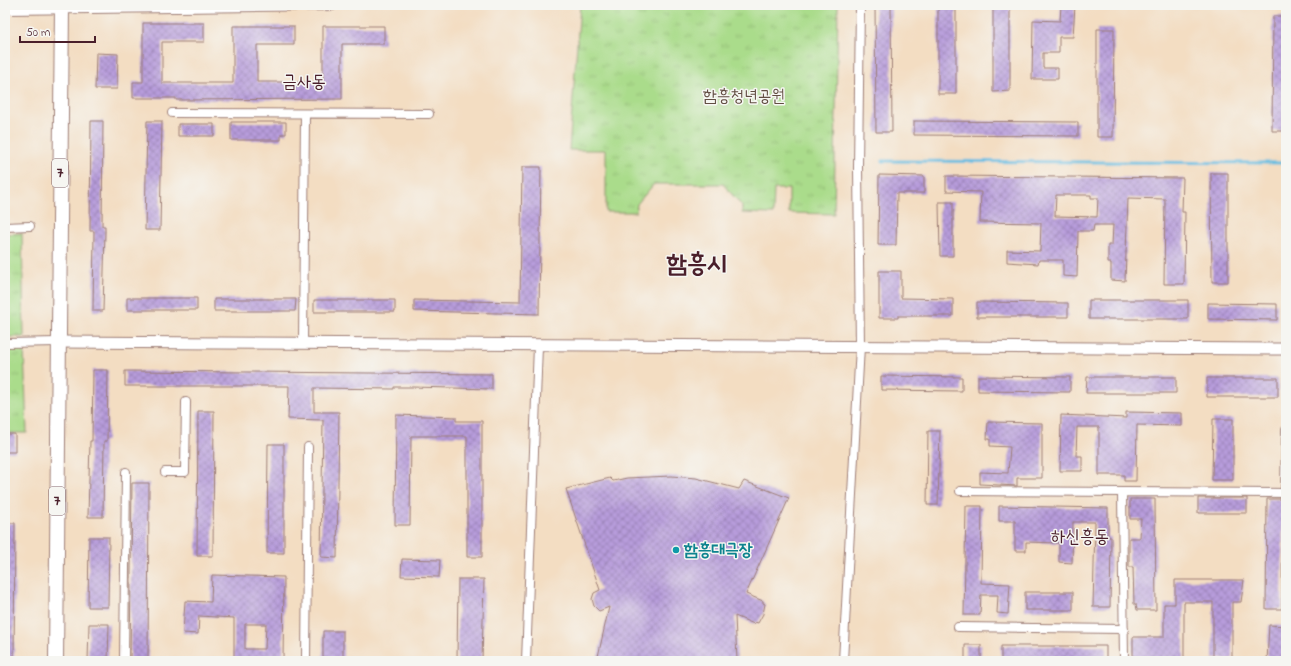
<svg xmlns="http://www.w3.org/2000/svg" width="1291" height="666" viewBox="0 0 1291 666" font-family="'Indie Flower','Poor Story',sans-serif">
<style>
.grass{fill:url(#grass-tufts);stroke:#7a7e5b}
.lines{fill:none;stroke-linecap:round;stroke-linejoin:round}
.stream{stroke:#65bde2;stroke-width:3}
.building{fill:url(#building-cross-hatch);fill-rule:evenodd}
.minor-casing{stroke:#9e7e76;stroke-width:10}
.tertiary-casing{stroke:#9e7e76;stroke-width:13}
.trunk-casing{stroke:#9e7e76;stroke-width:16}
.minor{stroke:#fff;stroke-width:8}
.tertiary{stroke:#fff;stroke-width:11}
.trunk{stroke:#fff;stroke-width:14}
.culture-dot{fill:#0f9aa8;stroke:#f6f6f2;stroke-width:1.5}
.labels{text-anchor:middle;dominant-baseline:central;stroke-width:3;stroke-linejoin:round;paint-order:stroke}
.shield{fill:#f6f6f2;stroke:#7e6067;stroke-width:1}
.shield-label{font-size:16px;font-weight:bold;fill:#4a1f2b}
.park-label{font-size:17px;fill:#624e43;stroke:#f6f6f2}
.culture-label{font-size:17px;font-weight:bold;fill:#0d838f;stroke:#f6f6f2;text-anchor:start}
.neighbourhood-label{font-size:18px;fill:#4a1f2b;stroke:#f6f6f2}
.town-label{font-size:25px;font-weight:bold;fill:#4a1f2b;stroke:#f6f6f2}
</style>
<defs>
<pattern id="grass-tufts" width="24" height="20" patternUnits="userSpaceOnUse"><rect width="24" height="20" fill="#aadc8b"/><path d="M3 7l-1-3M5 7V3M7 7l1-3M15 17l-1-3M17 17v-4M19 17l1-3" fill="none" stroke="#94bc78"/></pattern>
<pattern id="building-cross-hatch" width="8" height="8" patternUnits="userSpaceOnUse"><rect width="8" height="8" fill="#b79cdb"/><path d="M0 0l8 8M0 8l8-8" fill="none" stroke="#977fb2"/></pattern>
</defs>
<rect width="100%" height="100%" fill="#f6f6f2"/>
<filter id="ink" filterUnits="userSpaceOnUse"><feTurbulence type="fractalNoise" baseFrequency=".025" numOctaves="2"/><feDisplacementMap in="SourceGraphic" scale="8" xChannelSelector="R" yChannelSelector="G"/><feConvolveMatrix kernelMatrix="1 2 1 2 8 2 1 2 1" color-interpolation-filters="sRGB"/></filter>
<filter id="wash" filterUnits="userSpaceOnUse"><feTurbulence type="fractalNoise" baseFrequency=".012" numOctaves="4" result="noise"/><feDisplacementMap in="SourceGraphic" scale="16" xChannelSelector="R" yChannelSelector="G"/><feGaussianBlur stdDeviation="0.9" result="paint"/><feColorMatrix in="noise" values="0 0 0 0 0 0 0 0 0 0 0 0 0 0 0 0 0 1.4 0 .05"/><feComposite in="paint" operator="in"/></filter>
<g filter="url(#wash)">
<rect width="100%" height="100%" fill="#f3ddc2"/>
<path class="grass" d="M580 5H838L834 214 789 213V189H774L773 214 742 213V206L723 184H654L637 204 636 212H606V150H569Z
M22 233 24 337H5V234Z
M5 349H24L27 433H5Z"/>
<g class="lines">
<path class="stream" d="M883 161 1286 163"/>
</g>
<g id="blocks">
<path class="building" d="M875 5H891L892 132H876Z
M938 5H956V94H938Z
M993 5H1010V91L993 92Z
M1061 5H1075L1073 37H1059V53H1043V68H1058V79H1032L1033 20 1060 21Z
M1273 16H1286V131H1272Z
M143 23H204V42H162V83H233V26H294V45H257V82H323V26H384V44H342V99L176 100V98H133V82H143Z
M1097 29H1114L1113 137H1097Z
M96 53 118 54 117 89H95Z
M91 121H103L102 226H105V231L103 311H93L94 231H90Z
M147 121H162L160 230H145Z
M914 121 1078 122V136L914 135Z
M231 122H286V134H281V140H231Z
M178 124H214V136H178Z
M522 167H541L539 314 414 311V300L520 302Z
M1211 173H1228V282H1212Z
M879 175 924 176V193H897L896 245H878Z
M946 176 1183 178 1182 212H1185L1184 284H1164L1165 199 1128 198 1125 281 1111 280V263H1108V245H1112L1113 225H1094L1093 231H1078L1077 277 1063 276V260H1039L1038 264 1007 262V250L1040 251 1041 223 980 222 981 192 946 191ZM1056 195H1091V198H1098L1097 217 1055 216Z
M939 202H953V256H940Z
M879 271H901V298L953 299V316H898V318H879Z
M127 298H197V310H127Z
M214 299H296L295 311H214Z
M314 300H395V312H314Z
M1089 300H1188V319H1089Z
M977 302 1068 303V317H977Z
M1208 303 1277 304V320L1208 319Z
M93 370H108L107 441H104L103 517H88L90 441H92Z
M125 371 492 374V389L412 387H394V389L314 388V412H339L337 558 321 557 323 420 288 419 289 386H125Z
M881 376 962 377V391L881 390Z
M978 376 1070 377V392L978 391Z
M1087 377H1176V393H1086Z
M1207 378H1278V397H1207Z
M198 411H214L213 556H197Z
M1126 412 1182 413V426L1137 425 1136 481H1124V475H1099V427H1077L1076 456H1082V471H1060L1061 415 1126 418Z
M396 415 456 417V421H482V557H467V436H411L410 525H395Z
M1213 419H1233V480H1212Z
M988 422 1042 423V478H1017V486L980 484V472L1008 473 1010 447 990 446V439H987Z
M928 431H940L938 505H927Z
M5 434H15V452H5Z
M268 444H284V553H267Z
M671 476 696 478 739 489 744 481 789 498 746 594 763 601V603L765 604 763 614 758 623 755 622 754 624 735 616 737 661H597L609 607 599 611 594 606 592 599 594 593 600 590 566 489 610 478 613 481 627 478Z
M132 483H149L148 661H130Z
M1198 498H1247V513H1198Z
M1130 499H1155L1156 610H1137L1136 604H1134L1133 567H1129V538H1140L1141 519H1130Z
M1267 499H1283L1282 609H1266Z
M966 506H982L981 583 1010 584 1008 614 997 613 998 595H981L980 615H964Z
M999 506 1108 508V537H1111L1110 607H1093L1095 522H1073L1072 563 1059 562V543L1026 542V551H1015V521H999Z
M5 523H15L14 661H5Z
M89 537H109L108 607H88Z
M402 559 440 560 439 577 401 576Z
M212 575 284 577 283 661H234V618L199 616 198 634 183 633 185 601 211 602ZM245 624H266L265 649H245Z
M458 579H484L482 661H457Z
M1175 580H1244L1241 602H1232V659H1213V602H1184V659L1133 661V637H1164V604H1175Z
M1025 592H1073V610H1025Z
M89 624H109L108 661H88Z
M1269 625 1286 626 1285 661H1267Z
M323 631H343V661H323Z
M965 645H981V661H965Z
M1001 646H1106V661H1001Z"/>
</g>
</g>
<g filter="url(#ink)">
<use href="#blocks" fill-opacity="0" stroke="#9e7e76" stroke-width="1"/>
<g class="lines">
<defs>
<path id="minor" d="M5 10 333 6
M172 113 429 114
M5 227 30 226
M5 343 59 342
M303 344 305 114
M165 472H185L186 402
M960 491 1286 493
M1122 492 1124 661
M1285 493 1286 430
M958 627 1124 629
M124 661 126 472
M306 661 308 447
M526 661 538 346
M843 661 860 346 858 167 860 5"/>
<path id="tertiary" d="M59 342 1286 349"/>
<path id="trunk" d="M56 661 62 5"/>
</defs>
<use href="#minor" class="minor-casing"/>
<use href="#tertiary" class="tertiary-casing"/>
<use href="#trunk" class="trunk-casing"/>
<use href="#minor" class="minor"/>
<use href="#tertiary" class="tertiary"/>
<use href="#trunk" class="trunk"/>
</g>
</g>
<circle class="culture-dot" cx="676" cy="550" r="4"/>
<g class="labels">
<g class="shield">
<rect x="52" y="159" width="16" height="28" rx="3"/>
<rect x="49" y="487" width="16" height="28" rx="3"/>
</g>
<g class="shield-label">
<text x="60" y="173">7</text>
<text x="57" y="501">7</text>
</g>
<g class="park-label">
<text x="744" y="96">함흥청년공원</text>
</g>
<g class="culture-label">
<text x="684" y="550">함흥대극장</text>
</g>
<g class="neighbourhood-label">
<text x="304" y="83">금사동</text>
<text x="1080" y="538">하신흥동</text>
</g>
<g class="town-label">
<text x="697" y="265">함흥시</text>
</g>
</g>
<rect width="1291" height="666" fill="none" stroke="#f6f6f2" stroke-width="20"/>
<path d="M20 36v6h75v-6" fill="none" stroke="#4a1f2b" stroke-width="2"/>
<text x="26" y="36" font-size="12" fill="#4a1f2b" stroke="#f6f6f2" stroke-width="3" paint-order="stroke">50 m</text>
</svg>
